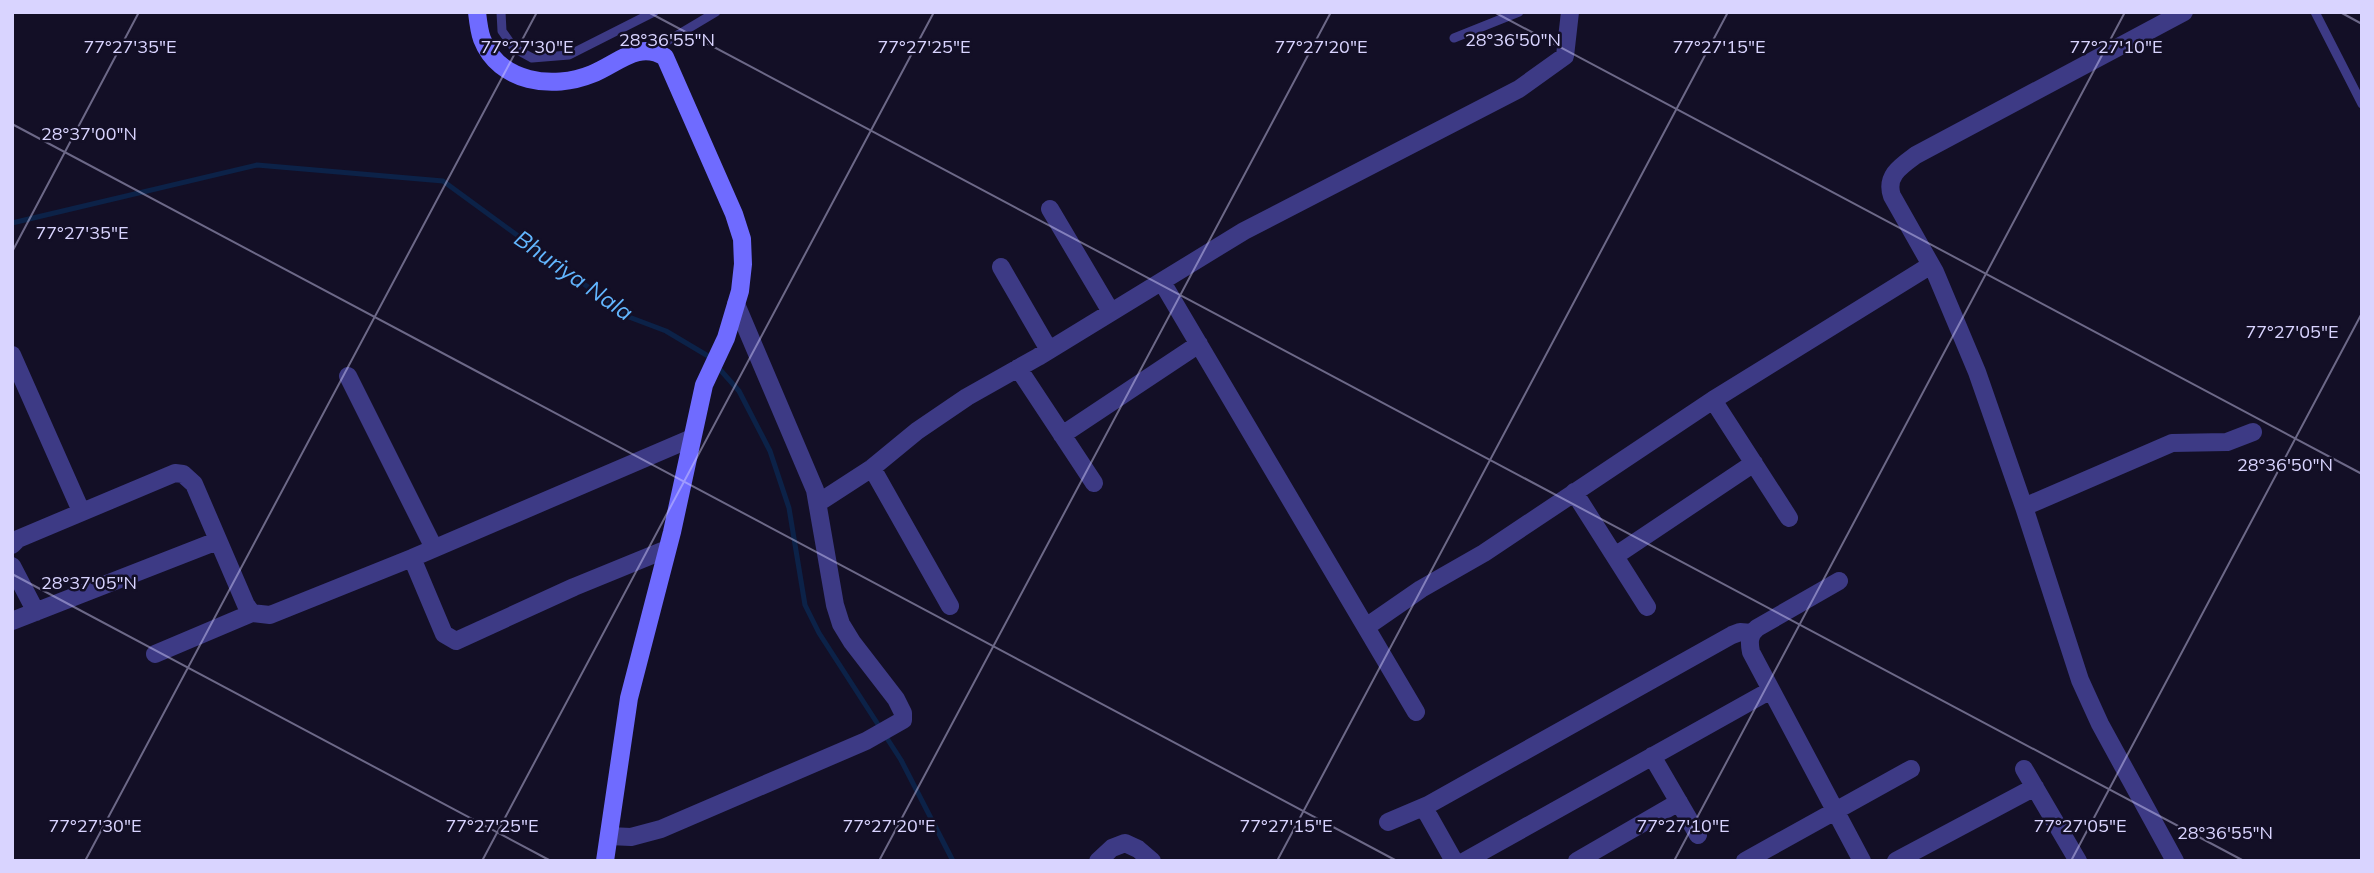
<svg xmlns="http://www.w3.org/2000/svg" width="2374" height="873" viewBox="0 0 2374 873" font-family="Mulish,sans-serif">
<style>
.lines{fill:none;stroke-linecap:round;stroke-linejoin:round}
.stream{stroke:#0c2248;stroke-width:5}
.lane{stroke:#3d3a85;stroke-width:9}
.street{stroke:#3d3a85;stroke-width:18}
.secondary{stroke:#6f6bff;stroke-width:18}
.ticks{fill:none;stroke:#d9d4ff;stroke-width:2;stroke-opacity:0.45}
.labels{text-anchor:middle;dominant-baseline:central;stroke-width:5;stroke-linejoin:round;paint-order:stroke}
.water-label{font-size:23px;font-style:italic;fill:#62b6ff;stroke:#130f26}
.ticks-label{font-size:18px;text-anchor:middle;fill:#d9d4ff;stroke:#130f26;stroke-width:5;stroke-linejoin:round;paint-order:stroke}
</style>
<rect width="100%" height="100%" fill="#130f26"/>
<g class="lines">
<path class="stream" d="M12 223 257 165 443 181 629 317 666 331 708 356 739 391 770 451 789 508 805 605 819 633 901 760 953 861"/>
<path class="lane" d="M501 12 502 31 514 48 532 58 569 55 654 12
M2315 12 2362 104
M1454 38 1519 12
M654 49 716 12"/>
<path class="street" d="M1050 209 1111 312
M1001 267 1049 350
M1162 282 1416 712
M12 355 81 511
M1018 368 1094 483
M348 376 434 548
M1713 400 1789 518
M1062 435 1199 344
M872 468 950 606
M1574 492 1647 607
M818 503 872 468 917 431 967 397 1038 357 1244 231 1519 89 1565 56 1570 12
M2024 507 2172 443 2227 442 2253 432
M12 545 18 539 175 473 183 474 194 484 246 605 252 613 270 615 412 558 692 438
M1615 556 1754 463
M412 558 444 634 456 641 574 587 667 549
M12 566 36 612
M1839 581 1757 628C1749 635 1749 642 1751 652L1862 861
M12 621 217 541
M1366 627 1421 589 1484 553 1713 400 1931 265
M155 654 252 613
M1652 756 1698 835
M2024 769 2078 861
M1388 822 1428 805
M609 836 631 837 661 829 866 741 903 720V713L896 699 852 642 841 624 835 605 815 490 736 304
M1098 861 1112 848 1125 843 1138 849 1152 861
M1454 861 1427 813 1428 805 1732 635 1740 632 1752 633
M1465 861 1771 690
M1577 861 1679 802
M1745 861 1911 769
M1896 861 2035 787
M2175 861 2100 724 2080 680 2024 507 1977 372 1935 272 1892 196C1885 176 1901 166 1916 155L2184 12"/>
<path class="secondary" d="M477 12C478 21 479 31 482 39 499 83 553 90 592 74 617 64 639 40 665 57L734 214 742 239 743 264 740 291 726 338 704 385 672 532 629 698 605 861"/>
</g>
<path class="ticks" d="M648 12 2244 861M1494 12 2362 474M2340 12 2362 24M12 124 1397 861M12 252 139 12M12 574 551 861M85 861 537 12M482 861 934 12M879 861 1331 12M1277 861 1728 12M1674 861 2125 12M2071 861 2362 313"/>
<g class="labels">
<g class="water-label">
<text transform="translate(574 275) rotate(35)">Bhuriya Nala</text>
</g>
</g>
<g class="ticks-label">
<text x="667" y="46">28°36'55"N</text>
<text x="1513" y="46">28°36'50"N</text>
<text x="130" y="53">77°27'35"E</text>
<text x="527" y="53">77°27'30"E</text>
<text x="924" y="53">77°27'25"E</text>
<text x="1321" y="53">77°27'20"E</text>
<text x="1719" y="53">77°27'15"E</text>
<text x="2116" y="53">77°27'10"E</text>
<text x="89" y="140">28°37'00"N</text>
<text x="82" y="239">77°27'35"E</text>
<text x="2292" y="338">77°27'05"E</text>
<text x="2285" y="471">28°36'50"N</text>
<text x="89" y="589">28°37'05"N</text>
<text x="95" y="832">77°27'30"E</text>
<text x="492" y="832">77°27'25"E</text>
<text x="889" y="832">77°27'20"E</text>
<text x="1286" y="832">77°27'15"E</text>
<text x="1683" y="832">77°27'10"E</text>
<text x="2080" y="832">77°27'05"E</text>
<text x="2225" y="839">28°36'55"N</text>
</g>
<rect width="2374" height="873" fill="none" stroke="#d9d4ff" stroke-width="28"/>
</svg>
